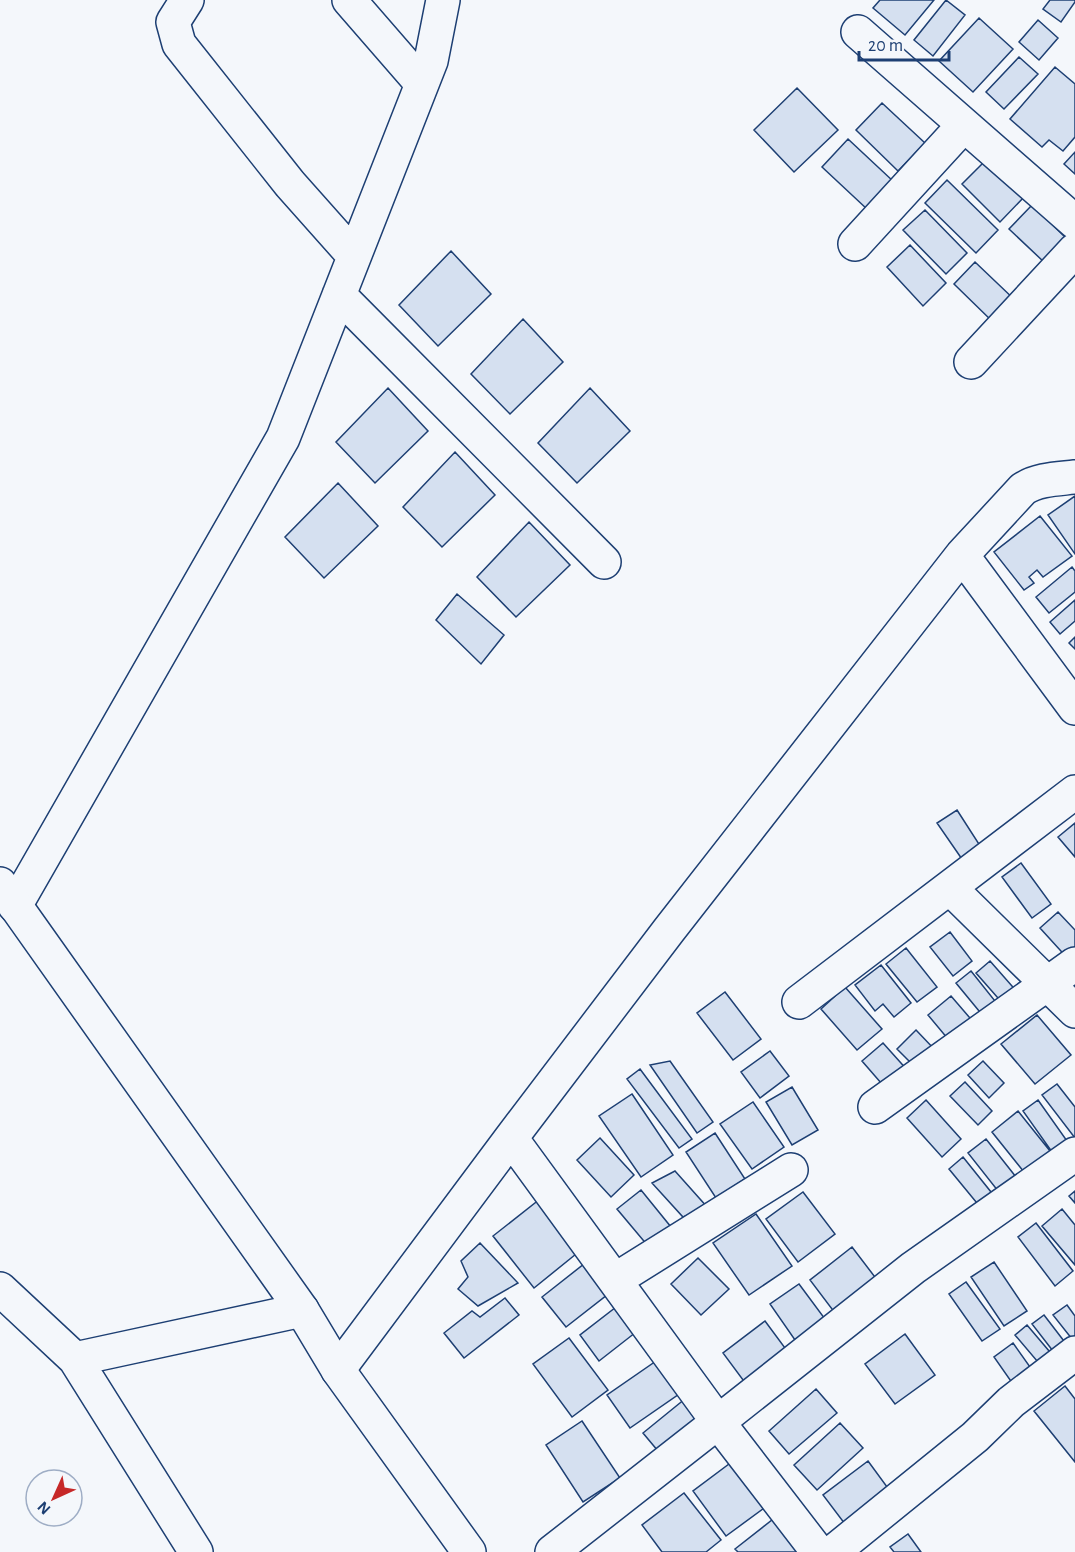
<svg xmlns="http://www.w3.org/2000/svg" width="1075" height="1552" viewBox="0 0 1075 1552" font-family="'Alegreya Sans',sans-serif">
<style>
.building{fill:#d5e0f0;stroke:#1d3f73;stroke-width:1.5}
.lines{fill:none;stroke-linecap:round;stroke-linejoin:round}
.minor-casing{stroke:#1d3f73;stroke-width:36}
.highway-casing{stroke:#1d3f73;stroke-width:36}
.minor{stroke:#f4f7fb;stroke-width:33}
.highway{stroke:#f4f7fb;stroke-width:33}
</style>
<rect width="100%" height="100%" fill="#f4f7fb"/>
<path class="building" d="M880 0H934L905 35 873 8Z
M946 0 965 15 933 56 914 40Z
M1050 0H1075V2L1061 22 1043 9Z
M979 18 1013 49 973 92 939 61Z
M1038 20 1058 38 1039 60 1019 42Z
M1019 57 1038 74 1004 109 986 92Z
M1055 67 1075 84V137L1063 151 1049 140 1042 147 1010 119Z
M797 88 838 130 794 172 754 130Z
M882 103 925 143 898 171 856 130Z
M848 139 894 182 868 210 822 167Z
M1075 152V174L1064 164Z
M987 159 1025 196 1000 222 962 184Z
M947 180 998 230 976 253 925 203Z
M1032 205 1068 240 1045 263 1009 229Z
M925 210 967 253 946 274 903 230Z
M910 245 946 283 923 306 887 267Z
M451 251 491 294 438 346 399 305Z
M975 262 1017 302 995 324 954 284Z
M523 319 563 362 510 414 471 374Z
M388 388 428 431 375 483 336 442Z
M590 388 630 431 577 483 538 443Z
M455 452 495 495 442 547 403 507Z
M338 483 378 526 324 578 285 537Z
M1075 496V554L1048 515Z
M1040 516 1072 556 1043 577 1037 570 1029 577 1034 583 1024 590 994 552Z
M529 522 570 565 516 617 477 577Z
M1072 567 1075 571V592L1049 613 1036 597Z
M457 594 504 635 481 664 436 620Z
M1075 600V621L1060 634 1050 622Z
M1075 637V649L1069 643Z
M957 810 986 855 964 862 937 823Z
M1075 823V857L1058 837Z
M1021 863 1051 904 1032 918 1002 877Z
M1058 912 1075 930V956L1070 961 1040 928Z
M950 932 972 961 953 976 930 947Z
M906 948 937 987 917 1002 886 964Z
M990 961 1019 994 1005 1006 976 973Z
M881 965 911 1003 894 1017 883 1004 875 1011 855 985Z
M971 971 999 1006 984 1017 956 983Z
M845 987 882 1029 857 1050 821 1009Z
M725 992 761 1039 733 1060 697 1013Z
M951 996 976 1025 953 1045 928 1015Z
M1037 1015 1071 1055 1035 1084 1001 1044Z
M916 1030 936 1051 918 1070 897 1049Z
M883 1043 909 1072 888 1091 862 1061Z
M770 1051 789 1076 760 1098 741 1072Z
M670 1061 713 1122 697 1133 650 1065Z
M983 1061 1004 1083 989 1098 968 1075Z
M640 1069 692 1139 679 1148 627 1079Z
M965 1082 992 1111 978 1125 950 1096Z
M1057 1084 1075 1107V1138L1042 1095Z
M792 1087 818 1130 792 1145 766 1102Z
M632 1094 673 1155 641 1177 599 1116Z
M926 1100 961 1139 942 1157 907 1118Z
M1038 1100 1072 1148 1057 1159 1023 1111Z
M753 1102 784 1147 752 1169 720 1124Z
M1018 1111 1054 1156 1028 1177 992 1132Z
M715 1133 745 1179 716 1198 686 1152Z
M600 1138 634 1175 611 1197 577 1160Z
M986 1139 1020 1182 1002 1196 968 1153Z
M963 1157 995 1197 981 1208 949 1169Z
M675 1171 708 1208 683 1217 652 1183Z
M641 1190 671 1227 648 1246 617 1209Z
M1075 1191V1203L1069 1196Z
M803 1192 835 1234 798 1262 766 1219Z
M540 1199 581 1250 534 1288 493 1236Z
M1062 1209 1075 1225V1265L1042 1226Z
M756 1214 792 1266 749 1295 713 1243Z
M1036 1223 1073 1271 1055 1286 1018 1237Z
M480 1243 518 1283 478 1306 458 1289 468 1277 461 1261Z
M852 1247 881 1285 838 1317 810 1280Z
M698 1258 729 1289 701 1315 671 1284Z
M589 1260 612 1291 566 1327 542 1297Z
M994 1262 1027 1311 1004 1326 971 1277Z
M966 1282 1000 1329 982 1341 949 1294Z
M799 1284 825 1319 795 1340 770 1304Z
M505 1298 519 1315 464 1358 444 1333 472 1311 480 1317Z
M620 1304 640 1329 599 1361 580 1335Z
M1067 1305 1075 1316V1337L1072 1339 1053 1315Z
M1044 1315 1067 1345 1053 1351 1032 1324Z
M765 1321 788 1352 746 1384 723 1353Z
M1027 1325 1055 1358 1043 1368 1015 1335Z
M905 1334 935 1375 895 1404 865 1364Z
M569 1338 608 1390 572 1417 533 1364Z
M1013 1343 1035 1374 1015 1387 994 1357Z
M659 1359 682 1392 630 1428 607 1395Z
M1065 1386 1075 1399V1462L1034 1411Z
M816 1389 837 1413 789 1454 769 1431Z
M691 1394 711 1418 663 1457 643 1433Z
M582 1421 620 1478 583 1502 546 1445Z
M840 1423 863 1448 817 1490 794 1465Z
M733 1461 767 1506 726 1536 693 1491Z
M868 1461 893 1495 848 1528 823 1495Z
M684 1493 721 1540 706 1552H662L642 1525Z
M777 1516 805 1552H738L735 1549Z
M908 1534 921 1552H894L890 1547Z"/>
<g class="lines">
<defs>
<path id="minor" d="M187 0 173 22 179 44 290 184 354 256
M349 0 422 84
M858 32 1075 222
M855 244 964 125
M339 295 604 562
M971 362 1075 250
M962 555 1075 708
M950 888 1075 1011
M15 906 283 438 431 61 443 0
M799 1002 1075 792
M875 1107 1075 964
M511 1138 718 1422 818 1552
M615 1280 791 1170
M0 1289 75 1359 196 1552
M75 1359 302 1310
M338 1370 511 1138 669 930 962 555 1023 489C1038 479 1058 479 1075 477
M552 1552 718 1422 913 1268 1075 1154
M833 1552 975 1437 1011 1402 1075 1353"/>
<path id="highway" d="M0 884 302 1310 338 1370 469 1552"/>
</defs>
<use href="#minor" class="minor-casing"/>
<use href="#highway" class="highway-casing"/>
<use href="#minor" class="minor"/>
<use href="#highway" class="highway"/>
</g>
<g transform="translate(54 1498) rotate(225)"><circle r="28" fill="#f4f7fb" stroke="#9eadc5" stroke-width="1.5"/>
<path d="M0-4.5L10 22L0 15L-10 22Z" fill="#c62828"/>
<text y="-9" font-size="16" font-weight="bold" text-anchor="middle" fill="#1d3f73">N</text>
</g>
<path d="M859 51v9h90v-9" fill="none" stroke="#1d3f73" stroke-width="3"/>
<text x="868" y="51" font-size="18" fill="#1d3f73" stroke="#f4f7fb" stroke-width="4.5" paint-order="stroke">20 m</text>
</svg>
